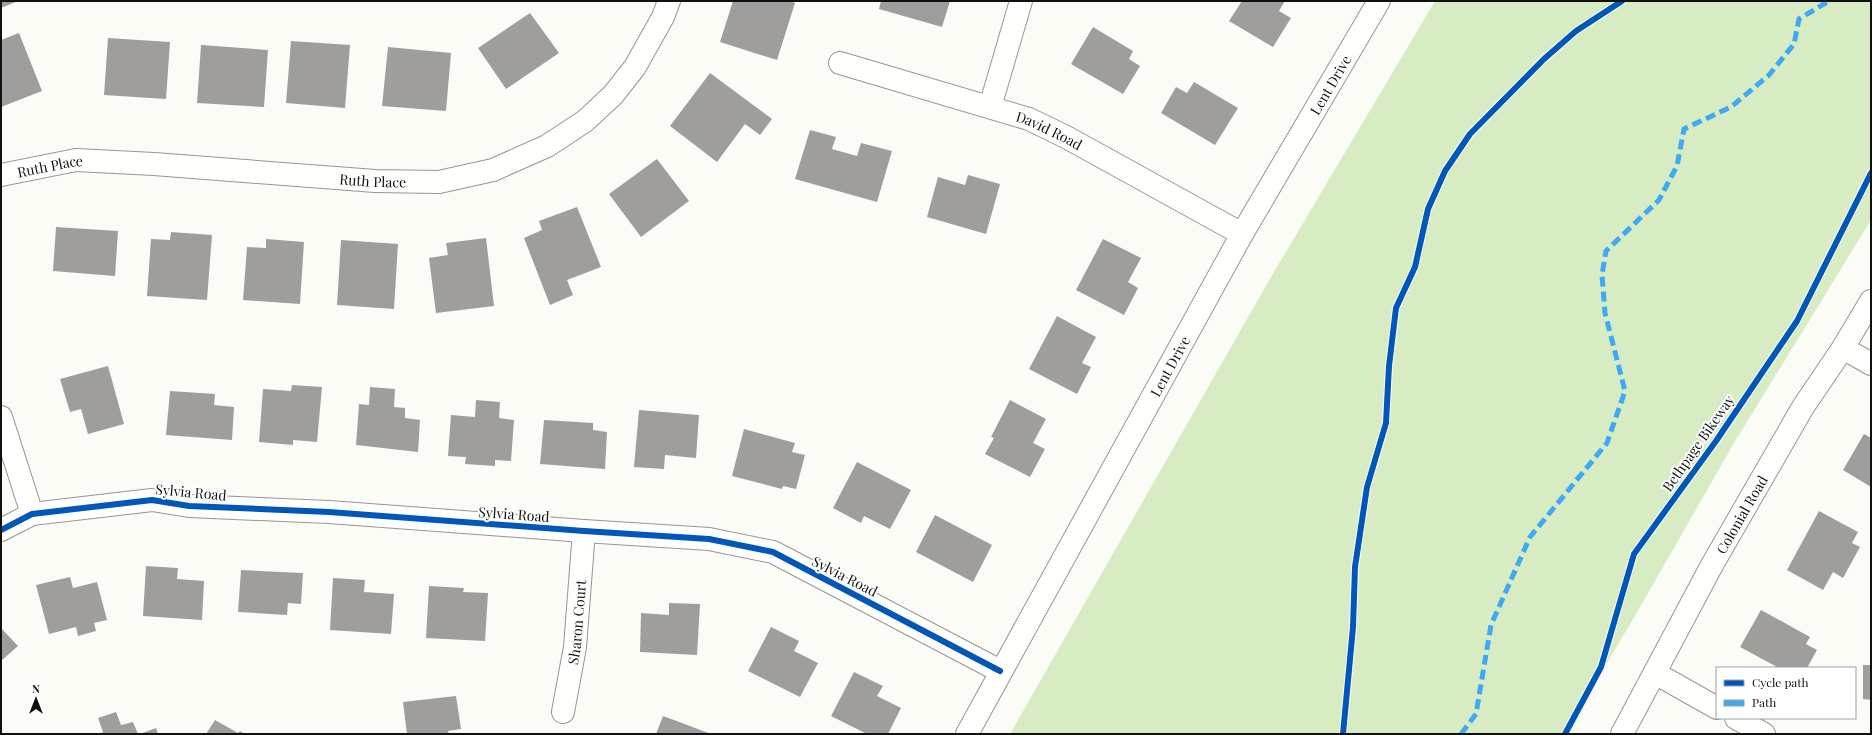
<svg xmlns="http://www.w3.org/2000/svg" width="1872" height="735" viewBox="0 0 1872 735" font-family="'Playfair Display',serif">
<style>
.forest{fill:#d7ecc3}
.building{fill:#a09e9c}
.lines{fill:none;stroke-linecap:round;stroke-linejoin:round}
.minor-casing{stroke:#969694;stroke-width:24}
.minor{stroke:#fffffe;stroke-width:22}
.quiet{stroke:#3fa9f5;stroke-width:5;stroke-dasharray:10 5;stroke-linecap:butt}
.cycleway-casing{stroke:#fff;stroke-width:8}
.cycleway{stroke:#0057b8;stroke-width:6}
.labels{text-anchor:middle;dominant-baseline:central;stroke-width:4;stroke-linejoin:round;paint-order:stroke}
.street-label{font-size:14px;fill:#101010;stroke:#fff}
</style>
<rect width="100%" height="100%" fill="#fcfcf7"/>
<path class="forest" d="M1435 1H1871V220L1734 443 1639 609 1565 734H1010L1271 277Z"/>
<path class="building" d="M1 1H18L1 8Z
M733 1H790L795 3 777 60 720 42Z
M881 1H950L942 27 879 9Z
M1242 1H1285L1279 11 1291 18 1273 47 1229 21Z
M530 13 559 53 506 89 478 48Z
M1093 27 1133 51 1129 59 1140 66 1123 94 1071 64Z
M19 33 42 91 1 107V40Z
M108 38 170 42 166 99 104 95Z
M291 41 350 45 345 108 286 103Z
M201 45 268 50 264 107 197 103Z
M388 47 451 53 446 111 382 106Z
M710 73 772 119 760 135 745 124 717 162 670 126Z
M1194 82 1238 108 1215 145 1161 113 1176 87 1187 93Z
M810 130 836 137 832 149 857 156 861 143 892 151 877 202 795 179Z
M657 159 689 201 641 237 609 194Z
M968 175 1000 184 986 234 927 217 938 177 965 185Z
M577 207 601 267 567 280 573 295 550 305 524 238 542 230 539 221Z
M56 227 118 231 115 276 53 271Z
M171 232 212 235 207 300 147 296 151 239 170 240Z
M486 238 494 306 436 313 429 258 448 255 446 243Z
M266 239 304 242 300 304 243 300 247 247 266 248Z
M1103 239 1141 258 1128 282 1138 288 1124 315 1076 290Z
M341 240 398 244 394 309 337 305Z
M1057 316 1096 337 1082 363 1091 367 1077 394 1029 369Z
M108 366 124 424 88 434 81 409 70 412 60 379Z
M292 385 322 387 317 442 293 440V445L259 442 263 389 291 391Z
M370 387 395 389 394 407 405 408V418L420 420 418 452 356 445 359 404 369 405Z
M170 391 215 394 214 405 234 407 232 440 166 435Z
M476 400 500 402 499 418 514 420 511 461 495 460V466L465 464 466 457 448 456 451 415 475 417Z
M1010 400 1046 419 1033 443 1045 449 1030 477 985 454 994 438 991 437Z
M639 410 699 415 696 458 665 455 664 469 634 467Z
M544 420 593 423V430L607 432 605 469 540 464Z
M744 429 795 443 792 452 805 455 796 489 783 486 782 489 732 476Z
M1864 434 1871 438V487L1843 470Z
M857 462 911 490 890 529 864 516 861 523 833 508Z
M1819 511 1858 532 1852 543 1860 547 1843 578 1833 572 1823 590 1787 570Z
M935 515 992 545 973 582 916 552Z
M146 566 178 568 177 579 204 581 202 620 143 616Z
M241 570 303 573 301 604 288 603 287 615 238 612Z
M70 577 73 588 97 582 107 620 94 623 96 631 78 636 76 627 49 634 36 585Z
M333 578 365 580 364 592 394 594 391 634 330 630Z
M429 586 464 588 463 592 488 593 485 641 426 638Z
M669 603 700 604 697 655 640 652 641 613 669 615Z
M1761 610 1810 637 1806 644 1817 650 1807 668H1779L1740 647Z
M771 627 799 641 794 651 818 663 800 697 748 671Z
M1 628 18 646 1 661Z
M1863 665H1871V700L1863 699Z
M854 672 883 686 877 696 901 708 888 734H867L831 716Z
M456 696 461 729 448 731 449 734H407L403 702Z
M116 712 121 725 133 722 138 734H99L103 732 98 718Z
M663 716 674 720 711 734H656Z
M215 720 238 733 240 731 245 734H206Z
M156 728 158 734H140Z"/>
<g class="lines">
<defs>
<g id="minor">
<path id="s1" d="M840 63 1029 119 1066 137 1242 234"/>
<path d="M990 107 1021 1"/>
<path id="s2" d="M1 175 76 160 154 164 375 181 439 182 493 170 547 146 585 121 613 95 635 67 663 17 669 1"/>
<path d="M1843 348 1871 364"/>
<path d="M1 417 32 514"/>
<path d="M1 530 32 514 152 500 189 506 329 512 584 531 709 539 773 552 1000 671"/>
<path d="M1655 673 1717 708"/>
<path id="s3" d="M563 712 575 647 584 531"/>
<path d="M1736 718 1764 734"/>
<path id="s4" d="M967 734 1242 234 1379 1"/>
<path id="s5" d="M1622 734 1712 565 1803 407 1843 348 1871 301"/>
</g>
</defs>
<use href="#minor" class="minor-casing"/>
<use href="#minor" class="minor"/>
<path class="quiet" d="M1461 734 1476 714 1491 625 1530 537 1607 443 1625 391 1605 313 1602 275 1606 251 1659 200 1677 166 1684 129 1731 107 1769 75 1794 44 1799 19 1829 1"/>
<defs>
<path id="cycleway" d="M1 530 32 514 152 500 189 506 329 512 584 531 709 539 773 552 1000 671
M1343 734 1353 627 1355 567 1367 487 1386 423 1389 366 1396 308 1415 267 1428 209 1445 171 1470 134 1544 59 1576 31 1622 1
M1565 734 1601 667 1634 554 1716 441 1797 321 1871 173"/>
</defs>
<use href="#cycleway" class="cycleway-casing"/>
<use href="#cycleway" class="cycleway"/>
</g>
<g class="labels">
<g class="street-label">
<text stroke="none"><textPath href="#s4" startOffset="744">Lent Drive</textPath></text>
<text stroke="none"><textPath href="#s1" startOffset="220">David Road</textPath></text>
<text stroke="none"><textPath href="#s2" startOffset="50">Ruth Place</textPath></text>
<text stroke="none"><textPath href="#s2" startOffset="374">Ruth Place</textPath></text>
<text stroke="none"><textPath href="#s4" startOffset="420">Lent Drive</textPath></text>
<text transform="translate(1698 443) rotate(-55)">Bethpage Bikeway</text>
<text transform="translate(191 492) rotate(5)">Sylvia Road</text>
<text transform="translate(514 514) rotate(4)">Sylvia Road</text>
<text stroke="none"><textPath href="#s5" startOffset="250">Colonial Road</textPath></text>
<text transform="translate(845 576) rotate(27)">Sylvia Road</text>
<text stroke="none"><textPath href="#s3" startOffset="91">Sharon Court</textPath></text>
</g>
</g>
<rect width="1872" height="735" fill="none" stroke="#101010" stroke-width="4"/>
<rect x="1716" y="667" width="140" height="52" fill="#ffffff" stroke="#9f9f9f"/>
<rect x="1724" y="680" width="20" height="6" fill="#0057b8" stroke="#9f9f9f"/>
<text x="1752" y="687" font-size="12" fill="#101010">Cycle path</text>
<rect x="1724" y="700" width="20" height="6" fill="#3fa9f5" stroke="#9f9f9f"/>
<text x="1752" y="707" font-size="12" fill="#101010">Path</text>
<g transform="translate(36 699)" stroke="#ffffff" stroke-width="3" paint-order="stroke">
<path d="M0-3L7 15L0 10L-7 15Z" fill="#101010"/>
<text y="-6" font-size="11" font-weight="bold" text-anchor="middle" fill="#101010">N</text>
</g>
</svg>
